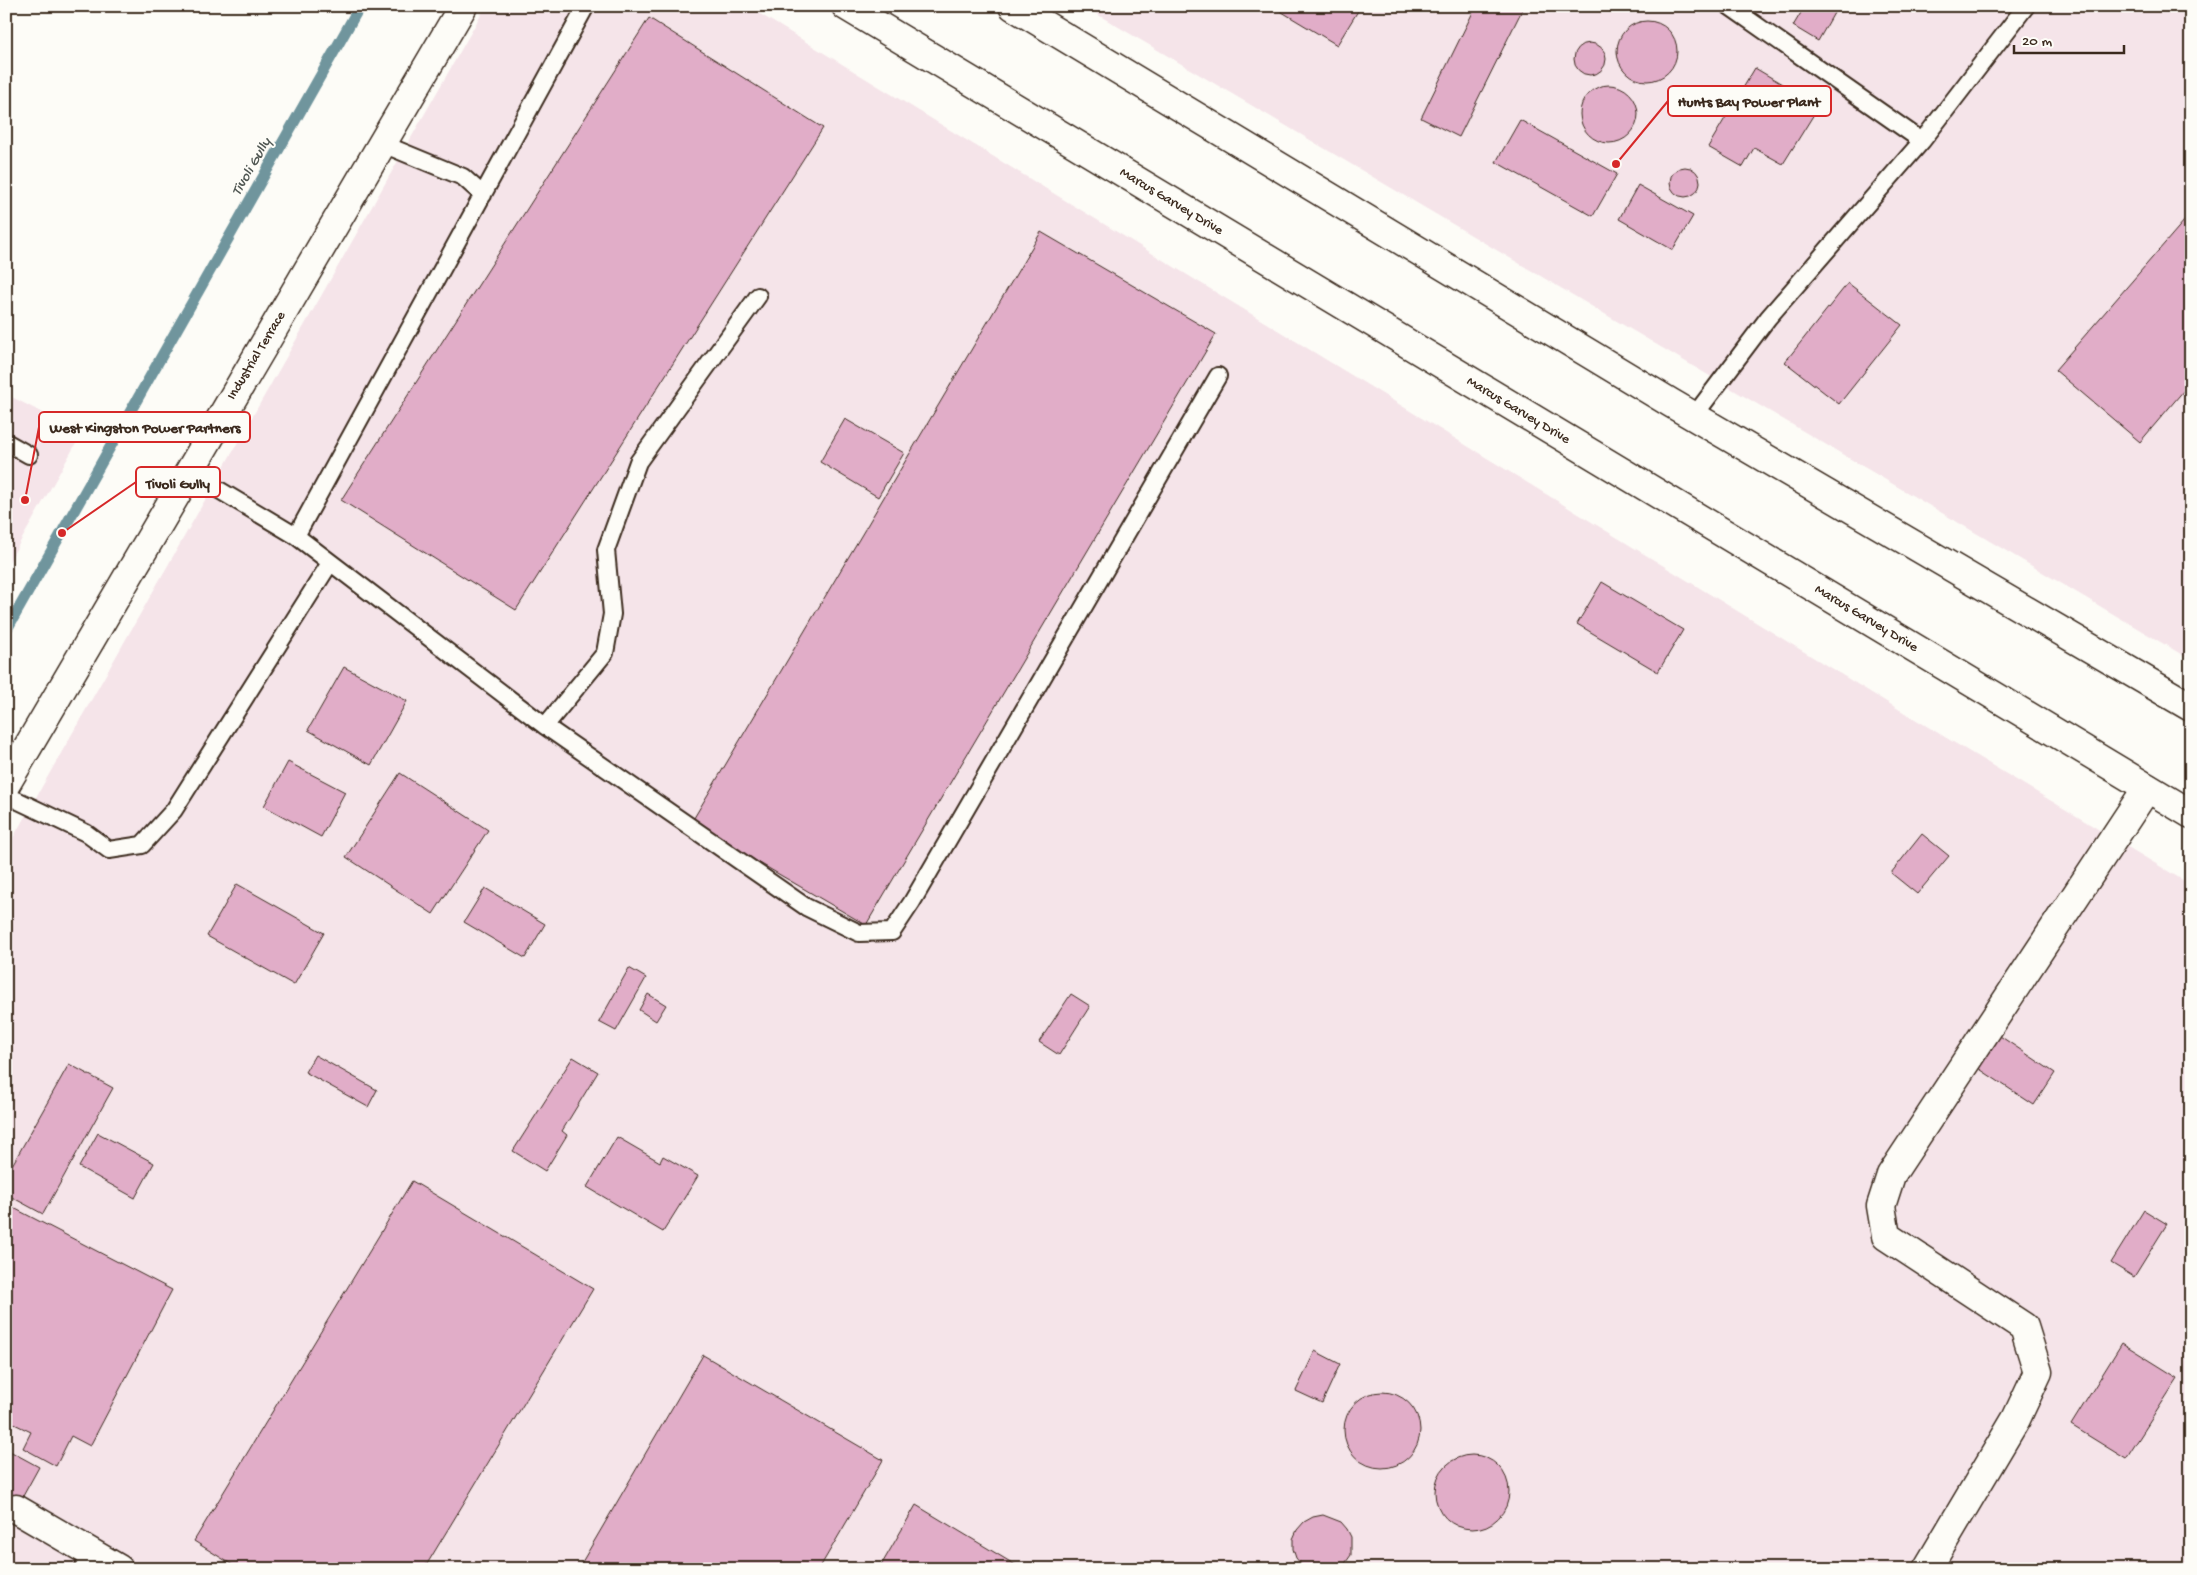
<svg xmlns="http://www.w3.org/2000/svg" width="2197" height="1575" viewBox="0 0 2197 1575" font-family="'Gochi Hand',sans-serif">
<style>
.built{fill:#f5e4e9}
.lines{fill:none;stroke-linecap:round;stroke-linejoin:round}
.stream{stroke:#6f959d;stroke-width:11}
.building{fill:#e1adc8;stroke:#3b2a1e}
.service-casing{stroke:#3b2a1e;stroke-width:20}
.minor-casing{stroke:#3b2a1e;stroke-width:31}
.tertiary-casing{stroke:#3b2a1e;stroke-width:31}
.trunk-casing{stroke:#3b2a1e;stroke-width:31}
.service{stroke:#fdfcf7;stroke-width:16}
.minor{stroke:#fdfcf7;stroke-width:28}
.tertiary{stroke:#fdfcf7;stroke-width:28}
.trunk{stroke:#fdfcf7;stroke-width:28}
.labels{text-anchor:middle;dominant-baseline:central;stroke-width:4;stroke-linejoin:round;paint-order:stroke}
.street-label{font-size:14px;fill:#3b2a1e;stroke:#fdfcf7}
.water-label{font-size:15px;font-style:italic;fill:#505753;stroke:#fdfcf7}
.leader{fill:none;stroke:#d62828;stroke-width:2}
.callout-dot{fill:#d62828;stroke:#fdfcf7;stroke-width:2}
.callout{fill:#fdfcf7;stroke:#d62828;stroke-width:2}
.callout-label{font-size:15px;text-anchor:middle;font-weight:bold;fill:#3b2a1e}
</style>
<rect width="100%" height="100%" fill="#fdfcf7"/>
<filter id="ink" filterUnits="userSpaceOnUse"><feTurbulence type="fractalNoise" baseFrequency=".02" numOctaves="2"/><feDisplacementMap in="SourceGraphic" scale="10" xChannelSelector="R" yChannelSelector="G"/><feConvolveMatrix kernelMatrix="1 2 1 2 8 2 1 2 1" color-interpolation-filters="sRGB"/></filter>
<g filter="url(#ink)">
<path class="built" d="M486 6H747L1870 692 2191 885V1569H6V850Z
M1083 6H2191V660Z
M6 394 82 433 6 567Z"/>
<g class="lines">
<path class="stream" d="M6 631 360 6"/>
</g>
<path class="building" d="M1279 6H1361L1337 45 1277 9Z
M1476 6H1524L1459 137 1421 118Z
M1805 6H1838L1818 41 1793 26Z
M649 18 823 128 516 610 341 500Z
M1617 51a30 30 0 1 1 60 0a30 30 0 1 1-60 0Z
M1574 59a16 16 0 1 1 32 0a16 16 0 1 1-32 0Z
M1755 68 1819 106 1783 164 1754 148 1743 167 1708 147Z
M1580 114a29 29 0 1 1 58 0a29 29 0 1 1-58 0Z
M1520 120 1617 174 1593 216 1496 162Z
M1670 182a15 15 0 1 1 30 0a15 15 0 1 1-30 0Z
M1638 185 1693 216 1673 250 1619 219Z
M2191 213V382L2140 442 2055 370Z
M1041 232 1216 334 866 925 691 823Z
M1848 283 1902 325 1839 404 1785 362Z
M845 419 904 453 878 497 820 462Z
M1602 582 1683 630 1658 672 1577 624Z
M344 667 407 701 371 765 308 730Z
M288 762 345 792 321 837 264 806Z
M400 773 488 830 433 914 346 857Z
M1922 834 1949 856 1917 894 1891 873Z
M237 884 324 933 294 985 207 936Z
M485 888 545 924 525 958 464 922Z
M629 968 646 978 616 1031 599 1022Z
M648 994 666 1005 656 1021 639 1010Z
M1071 994 1090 1006 1059 1055 1039 1042Z
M1994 1032 2055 1073 2034 1105 1972 1064Z
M315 1055 377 1090 368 1107 305 1072Z
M573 1057 598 1072 562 1131 567 1135 545 1171 513 1151Z
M69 1064 113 1088 43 1214 6 1194V1176Z
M98 1133 154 1163 135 1198 79 1167Z
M617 1137 660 1162 663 1156 698 1176 663 1232 587 1187Z
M412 1181 593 1289 424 1569H239L194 1541Z
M6 1204 172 1290 90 1446 71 1436 56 1466 23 1448 31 1432 6 1420Z
M2144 1210 2167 1224 2134 1277 2111 1263Z
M2122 1343 2178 1378 2126 1459 2071 1425Z
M1315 1351 1340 1364 1322 1403 1296 1391Z
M703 1355 883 1460 819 1569H578Z
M1344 1430a38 38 0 1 1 76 0a38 38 0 1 1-76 0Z
M6 1449 39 1467 6 1527Z
M1435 1492a37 37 0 1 1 74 0a37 37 0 1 1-74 0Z
M916 1505 1022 1569H879Z
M1323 1515 1341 1522 1347 1529 1351 1537V1555L1341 1569H1305L1296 1558 1293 1549V1539L1297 1530 1304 1522 1313 1517Z"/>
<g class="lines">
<defs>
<path id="service" d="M1729 6 1922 141
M383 144 463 177 483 195
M1694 416 1768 318 1922 141 2026 6
M6 442 29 455
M189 472 296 536 545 726 806 907 859 933 892 932 912 902 1218 376
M296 536 586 6
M545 726 605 653 612 614 606 550 638 462 758 296
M6 795 86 833 109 850 142 845 174 810 330 563
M83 1569 91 1553"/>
<path id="minor" d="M16 1509 119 1569
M1927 1569 2016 1419 2038 1372 2024 1327 1886 1236 1881 1206 1891 1175 2147 788"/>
<path id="tertiary" d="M6 784 463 6"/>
<path id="trunk" d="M846 6 2191 814
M1013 6 1671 403 2191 707"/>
</defs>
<use href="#service" class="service-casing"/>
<use href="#minor" class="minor-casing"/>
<use href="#tertiary" class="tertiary-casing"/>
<use href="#trunk" class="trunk-casing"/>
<use href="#service" class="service"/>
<use href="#minor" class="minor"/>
<use href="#tertiary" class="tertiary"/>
<use href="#trunk" class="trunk"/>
</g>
</g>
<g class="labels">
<g class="street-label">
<text transform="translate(1171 202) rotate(31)">Marcus Garvey Drive</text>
<text transform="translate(257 356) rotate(-59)">Industrial Terrace</text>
<text transform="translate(1518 411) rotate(31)">Marcus Garvey Drive</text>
<text transform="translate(1866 619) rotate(31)">Marcus Garvey Drive</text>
</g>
<g class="water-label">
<text transform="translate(252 167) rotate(-60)">Tivoli Gully</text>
</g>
</g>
<path class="leader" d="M1616 164L1668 101M25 500L39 427M62 533L136 482"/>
<g class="callout-dot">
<circle cx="1616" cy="164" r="5"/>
<circle cx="25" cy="500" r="5"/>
<circle cx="62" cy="533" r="5"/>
</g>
<g class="callout">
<rect x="1668" y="86" width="163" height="30" rx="5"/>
<rect x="39" y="412" width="211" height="30" rx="5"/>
<rect x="136" y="467" width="84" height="30" rx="5"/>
</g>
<g class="callout-label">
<text x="1749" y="106">Hunts Bay Power Plant</text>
<text x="145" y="432">West Kingston Power Partners</text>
<text x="178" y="488">Tivoli Gully</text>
</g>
<rect width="2197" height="1575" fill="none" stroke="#fdfcf7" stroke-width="25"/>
<rect x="12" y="12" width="2172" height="1550" fill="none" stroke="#3b2a1e" stroke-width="2" filter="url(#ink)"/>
<path d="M2014 45v8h110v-8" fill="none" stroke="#3b2a1e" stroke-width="2.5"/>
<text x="2022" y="45" font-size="15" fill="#3b2a1e" stroke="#fdfcf7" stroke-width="4" paint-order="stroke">20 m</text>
</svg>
